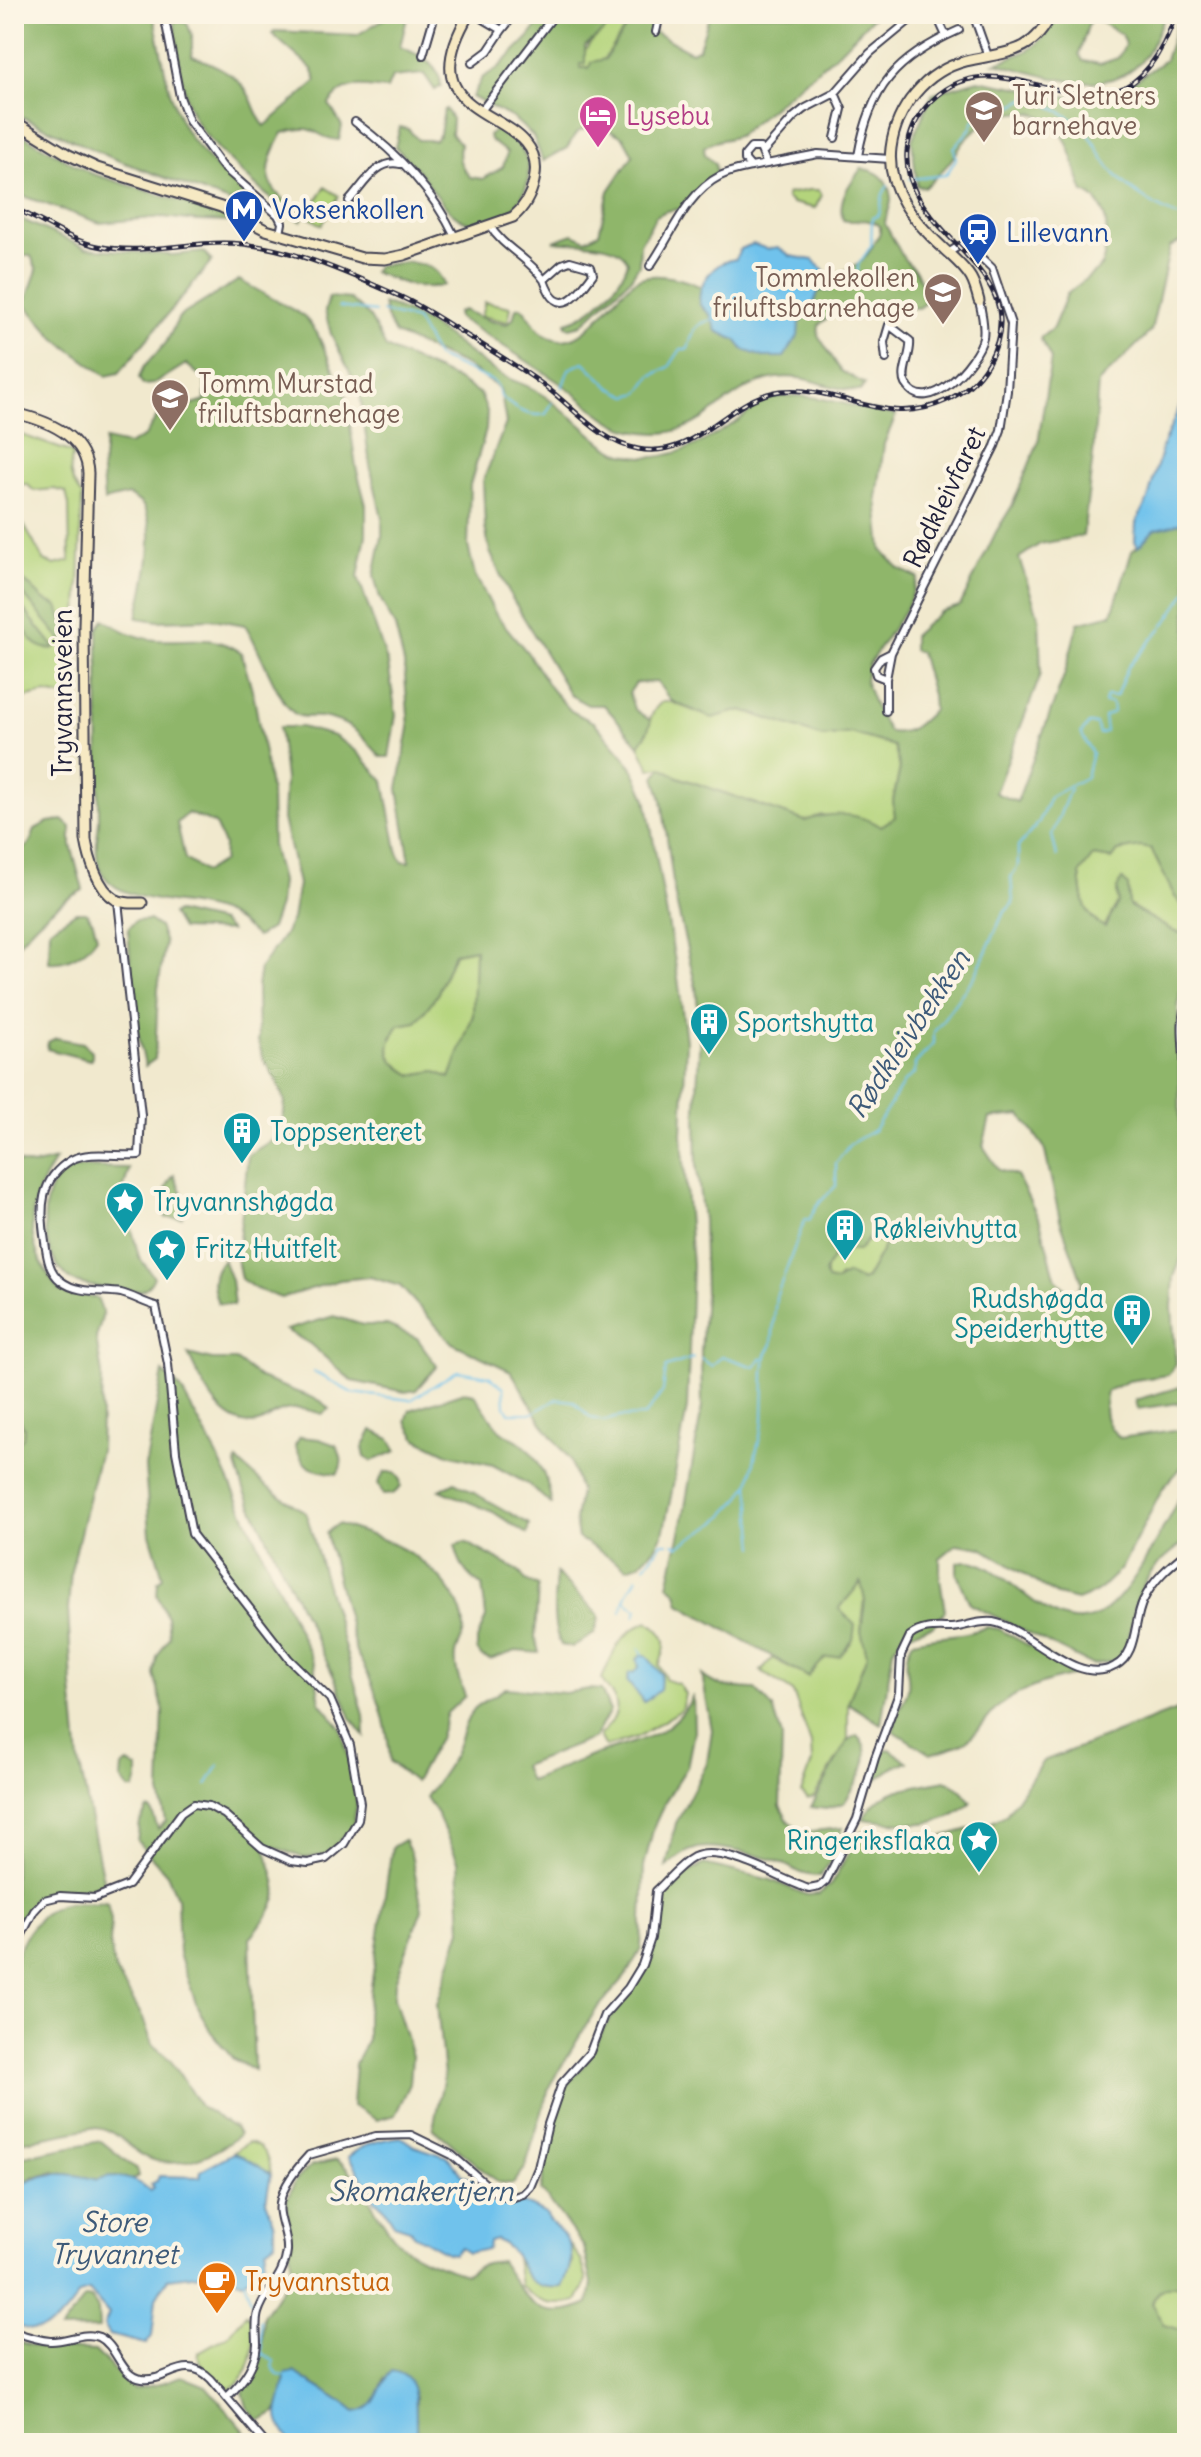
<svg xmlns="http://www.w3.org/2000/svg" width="1201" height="2457" viewBox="0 0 1201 2457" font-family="Delius,sans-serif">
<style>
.green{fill:#b4d47b;stroke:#6b7b5b;stroke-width:2}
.forest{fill:#8fb66b;stroke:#586c53;stroke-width:2;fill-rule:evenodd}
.water{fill:#70c2ec;stroke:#497294;stroke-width:2}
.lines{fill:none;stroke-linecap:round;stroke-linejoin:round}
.stream{stroke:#70c2ec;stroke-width:2}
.street-casing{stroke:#414051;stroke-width:10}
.secondary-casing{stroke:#414051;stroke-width:13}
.street{stroke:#fff;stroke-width:6}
.secondary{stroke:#f6e9c3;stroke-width:9}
.rail-casing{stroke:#22223b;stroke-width:5}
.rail{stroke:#fcf5e5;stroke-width:2;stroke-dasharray:6;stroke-linecap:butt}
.labels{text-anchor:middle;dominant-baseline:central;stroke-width:8;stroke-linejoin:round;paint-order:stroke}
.education-label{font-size:26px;fill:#785e54;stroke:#fcf5e5;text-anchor:start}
.hotel-label{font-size:26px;fill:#b23c85;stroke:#fcf5e5;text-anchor:start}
.transit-label{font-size:26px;fill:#164399;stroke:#fcf5e5;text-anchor:start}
.street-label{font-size:26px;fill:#22223b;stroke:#fcf5e5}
.culture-label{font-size:26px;fill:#0d838f;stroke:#fcf5e5;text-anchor:start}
.food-label{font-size:26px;fill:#c56008;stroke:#fcf5e5;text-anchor:start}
.water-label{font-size:28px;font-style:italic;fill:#3d5a79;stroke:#fcf5e5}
</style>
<rect width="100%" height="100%" fill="#fcf5e5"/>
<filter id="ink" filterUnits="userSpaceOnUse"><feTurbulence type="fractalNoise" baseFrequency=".0125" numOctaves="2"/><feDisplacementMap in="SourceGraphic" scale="16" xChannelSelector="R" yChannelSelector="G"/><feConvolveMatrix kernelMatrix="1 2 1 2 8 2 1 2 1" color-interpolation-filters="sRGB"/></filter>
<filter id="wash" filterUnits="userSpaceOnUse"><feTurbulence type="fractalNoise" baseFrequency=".006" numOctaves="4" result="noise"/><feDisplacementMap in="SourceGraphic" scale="32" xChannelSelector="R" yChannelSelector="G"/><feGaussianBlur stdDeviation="1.8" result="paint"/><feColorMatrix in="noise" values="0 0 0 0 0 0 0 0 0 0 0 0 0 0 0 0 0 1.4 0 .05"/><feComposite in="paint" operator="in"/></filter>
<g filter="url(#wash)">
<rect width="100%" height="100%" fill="#f1e9ce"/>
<path class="green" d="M627 21 628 24C614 42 607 68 581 68 580 47 605 23 627 21Z
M325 187 339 196 322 225 307 216Z
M809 190H818L822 195 815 208 792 203 786 198 787 194Z
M485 302 511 307 508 322 481 316Z
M14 418 20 419 19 434 73 453C68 471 70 481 82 496L78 618 70 656 73 699 46 693 14 700V614L24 630 54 648 14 597V583L63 641 53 603 44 601 14 571V514L24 525 44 561 55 565 70 561 69 505 66 492 54 489 34 491 27 484 14 485Z
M662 702H671L712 718 742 710 823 737 851 733 894 745 900 768 893 801 896 817 881 826 822 815 805 821 678 777 662 767 650 769 639 745C649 731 649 711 662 702Z
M1141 846 1151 849 1175 897 1187 910V934L1175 932 1129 905 1128 886 1117 889 1118 902 1104 927C1083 916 1082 895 1080 873L1093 856 1112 859 1118 851Z
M476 949 473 1015 450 1078 434 1071 412 1075C387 1060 382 1049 399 1025L416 1022 437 995 454 953Z
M869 1238 885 1244 866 1279 862 1281 841 1276 836 1282 826 1280C822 1252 849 1247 869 1238Z
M14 1407 24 1428 23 1438 14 1444Z
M861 1581 865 1601 861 1631 867 1655 848 1703V1740L814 1797 807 1799 801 1793 812 1763 811 1744 793 1692 761 1671 772 1658 808 1677 848 1618 838 1609Z
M648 1621C668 1636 669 1643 659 1665L666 1680 679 1684 685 1694 681 1710 637 1737 605 1747 599 1736C610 1725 623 1712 613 1696 609 1689 605 1687 602 1679 613 1652 620 1633 648 1621Z
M248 2142C264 2145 269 2159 271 2174L233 2153Z
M570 2244 582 2262 587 2281 577 2301C552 2308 539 2303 520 2286L516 2258C528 2281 534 2289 561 2287L572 2262Z
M1179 2285 1187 2286V2332H1184L1165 2325 1152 2304C1157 2289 1164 2286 1179 2285Z
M246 2314 254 2321C255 2345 253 2381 226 2390 213 2382 196 2368 199 2352L228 2335Z"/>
<path class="forest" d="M14 14H153C162 49 166 95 184 127 203 161 236 186 266 209L264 215 112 158 14 113Z
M392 14H408L400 47C418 54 440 64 441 86L435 90 424 74 392 77 387 89C361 87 347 80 329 104L342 126 339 140C313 139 320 121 283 133 260 174 264 190 304 214L301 221C272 203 216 151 197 123 181 99 178 49 174 20L187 23 192 35V56C215 64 238 74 250 97 255 107 257 118 265 126L317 81 312 69 272 34 274 31 357 35Z
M547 14H656L654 32 691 52 699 48 710 14H876L839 52 739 135C727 141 714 139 704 147L705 155 715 164 716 173 681 209 666 211 656 216 640 244 639 265 631 278 581 325 570 328 566 326V322C590 317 621 285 628 262 618 239 576 244 554 241L573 234 586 240 599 233 609 191 633 155 623 137 598 124 577 132 567 148 543 161 533 136 513 118 472 97 482 78 498 68 528 38ZM627 21 628 24 605 59 591 62 589 68H581L580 64H585V46L609 27Z
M1056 14H1153L1164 17C1157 32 1152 50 1140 62 1103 101 1039 73 995 63 1028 52 1043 48 1056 14ZM1096 19 1122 35 1125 45 1118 58 1100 64 1083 61 1079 54 1090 20Z
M1180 14H1187V238L1170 247 1151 331 1098 383 1093 456 1083 536 1040 544 1019 558 1039 618 1041 674 995 793 1017 802 1065 673 1078 623 1112 614 1132 551 1142 543 1154 529 1180 523 1187 529V910L1175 897 1151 849 1141 847 1118 851 1112 859 1093 856 1080 873C1082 894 1083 918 1105 927L1118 902 1117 889 1122 879 1128 886 1129 906 1175 932 1187 934V986L1180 992 1178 1010 1180 1123 1187 1176V1243L1174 1277 1172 1307 1176 1364 1168 1375 1128 1381 1107 1391C1103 1411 1104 1424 1120 1438L1174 1430 1187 1435V1461L1163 1488 1121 1569 1097 1592 1077 1600 1057 1595 982 1548 957 1544 940 1558V1579L945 1611 933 1626 903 1635 893 1650 881 1724 848 1703 867 1655 861 1631 865 1601 861 1582 839 1609 855 1625 853 1640 840 1656 825 1658 808 1677 680 1604 677 1592 668 1585 683 1519 702 1407 701 1352 705 1294 703 1220 697 1170 696 1110 700 1031 696 988 675 897 662 800 655 777 662 767 678 777 805 821C832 811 856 812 881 826L895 817 893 801 900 768 894 746 851 733 823 737 742 710 712 718 671 701 657 682 636 683 629 693 634 709 651 721 646 735 639 745 604 705H588L570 695 509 593 490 552 485 527 483 481 506 423 500 389 467 366 395 334 386 317 383 304C426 313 460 349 496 372 508 380 523 383 535 390 547 397 558 406 569 415 587 428 601 447 623 454 665 466 703 443 736 422 750 413 759 400 777 397 816 391 858 410 896 415L884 444 877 499 882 550 898 568 918 578 908 605 869 664 865 680 875 707 889 732C909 735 919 724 933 710L932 695 920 652 913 650V636L940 612 960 606 996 532 1012 506 1038 443 1051 359 1040 338 1053 328 1067 294 1101 267C1109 243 1112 203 1084 192 1075 173 1075 154 1062 134 1041 102 1001 110 974 131 964 139 959 150 951 160 944 170 934 179 925 187L917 186 912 140 933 93 978 80 1081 99 1120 91 1165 60ZM1021 1115 1044 1147 1060 1220 1082 1282 1075 1298 1056 1280 1040 1221 1017 1176 999 1170 983 1146 990 1118ZM869 1238 885 1244 866 1279 862 1281 847 1274 836 1282 827 1280 825 1271 837 1250 858 1251Z
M446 109 452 119 451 134 460 144C458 158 459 165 470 177L483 179 503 167 507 153 490 140 489 135 495 129C564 160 512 237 468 222 445 215 432 186 417 169 410 161 402 154 395 147L400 127 408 129 418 140H435L440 134 444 110Z
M14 130 90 173 179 201 241 217 236 222 197 221 163 217 100 223 14 193Z
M861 169C879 170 889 180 891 198 892 207 885 215 885 224L904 259 916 271 928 299 919 308 849 305 840 307 819 325 818 335 841 371 865 384 860 391C831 391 806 373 776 378 717 388 705 447 632 430 608 425 586 401 566 387 530 363 495 340 458 318L457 313 463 310 490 321 507 324 513 319 516 308 521 307C530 315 535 329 545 335 586 359 611 289 641 278 658 272 685 279 701 287L700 305 710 314 717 331 736 340 744 350 764 357H784L799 324 812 307 819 290 827 291 831 288 830 277C851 268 864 265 874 243 878 236 881 234 880 226 863 215 856 224 843 220 837 200 849 184 861 169Z
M14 216 86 248 172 255 204 252 212 261 119 373 106 376 56 339 25 304 37 270 31 256H14Z
M406 262C424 264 438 266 444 285 419 292 397 281 373 272L377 266Z
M239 280 304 316 317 333 346 396 356 467 366 505V535L358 577 388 664 396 715 389 757H381C362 735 351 722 322 717 314 716 303 718 297 715 280 708 259 645 245 625L213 619 158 621 137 618C144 590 159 531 143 506 140 501 133 498 128 495L104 501 102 472 105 440 128 445 145 436 157 417 205 401V380L186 364 154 384 143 385 139 378 143 368 166 343 179 317Z
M329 297 350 299 370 317 386 348 454 378 480 394 487 411 486 430 470 485 468 546 475 575 496 615 527 652 551 689 571 711 595 723 632 766 646 799 678 978 686 1041 682 1135 692 1265 687 1408 671 1496 663 1534 655 1548 639 1564 627 1568 578 1538 575 1520 580 1491 570 1460 542 1423 511 1371 452 1343 400 1286 370 1277 340 1280 281 1298 256 1289 241 1279 237 1260 248 1155 282 1134 285 1102 277 1081 263 1058 258 1041 257 987 260 968 284 935 292 919 298 884 283 819 285 779 279 727H301L334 736 356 751 384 781 397 850 402 861 410 862 398 789 409 728 404 663 395 627 380 598 374 576 382 536V518L370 465 360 393 331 334 325 311ZM475 949 473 1015 450 1078 434 1071 412 1075C387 1061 382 1049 399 1025L416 1022 437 995 454 953Z
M14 571 44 600 58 606 66 631 63 642 14 583Z
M14 597 55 648C31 654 14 616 14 597Z
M104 619C120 630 137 638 156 640 190 642 210 633 241 652L254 697 271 793 272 845 281 881 279 905 271 928 257 937C248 929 238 920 227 915 194 898 126 907 104 876 93 860 97 840 99 822L98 629ZM188 813 215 824 224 845 223 861 205 872 185 859 177 823Z
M63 820 71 827V845L83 890C55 904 32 925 14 950V850C29 851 31 841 35 829L48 822Z
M76 912H86L93 922 97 937C87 952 67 964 49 962L50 929Z
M177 912 221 922 230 931 181 929 172 914Z
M149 920 159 927 165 943 158 989 155 1059 145 1066 134 1014 128 929 135 921Z
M56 1038 83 1043 92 1051V1056L90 1060 47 1049 48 1042Z
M55 1160C24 1208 23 1246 60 1291L97 1298 103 1314 96 1338 102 1374 100 1450 71 1571 68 1609 72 1686 79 1761 104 1885 40 1896 14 1924V1444L23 1438 24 1428 14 1407V1169L18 1162 32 1166Z
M83 1167 129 1168C125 1186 119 1199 119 1218L131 1226 139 1257 154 1277C152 1282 148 1288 142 1290 132 1293 83 1286 73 1281 70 1280 67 1276 64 1273 40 1251 36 1191 65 1171 70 1168 77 1168 83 1167Z
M174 1175 184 1198 185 1213 182 1218H166C163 1202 163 1188 174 1175Z
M223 1259 231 1280 234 1305 218 1303C211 1286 211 1273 223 1259Z
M334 1316 363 1325H387L417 1338 437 1366 416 1390 405 1392 352 1381 310 1344 286 1330Z
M188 1354 212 1360H236L260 1378 321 1401 329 1409 322 1414C304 1408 291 1406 274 1414 269 1417 263 1422 258 1423 221 1431 200 1379 188 1354Z
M163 1372 181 1389 217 1455 314 1664 320 1702 341 1728 353 1775 357 1805 352 1829 325 1855 304 1858 264 1843C279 1897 287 1893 250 1938L254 2070 233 2059 211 2032 197 2006 179 1954 177 1897 167 1874 137 1841 140 1822 147 1809 151 1810 158 1829 166 1821 160 1793 163 1708 154 1674 157 1657 169 1637 167 1617 157 1595 158 1582 163 1577 150 1534 145 1467Z
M1187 1385V1404L1179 1403 1137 1409 1135 1400Z
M464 1392 474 1394C483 1406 490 1419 500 1430 506 1436 515 1438 521 1443 538 1456 550 1483 551 1504L528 1484 493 1465 448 1454 417 1439 406 1421 410 1410Z
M372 1430 390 1439 397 1451 372 1461 365 1457 363 1448Z
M300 1437 319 1439 336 1445C342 1456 344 1463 337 1474 311 1469 305 1471 295 1445Z
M237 1461 266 1486 306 1513 364 1715 365 1736 351 1718 337 1683 244 1490 236 1465Z
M385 1472H395L400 1479 401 1487 393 1494 383 1495 378 1483Z
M455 1482 529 1524 527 1534 493 1512 440 1490Z
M1187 1484V1541C1154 1564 1140 1579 1132 1620 1128 1641 1132 1642 1118 1660L1092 1665 970 1604 957 1574V1563C998 1545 1049 1650 1103 1612 1138 1587 1165 1521 1187 1484Z
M338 1524C355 1530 374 1535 391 1543 422 1557 464 1592 464 1630 463 1638 458 1645 456 1654 454 1669 460 1682 465 1696L447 1713 439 1738 415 1782 390 1762C389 1725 375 1684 356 1652L326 1533Z
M465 1542 519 1571 526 1581 538 1586 535 1637 539 1653 516 1651 490 1660 482 1657 477 1650V1640L486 1617 482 1585C465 1576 459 1562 455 1545Z
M556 1573 600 1616 594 1634 572 1647 561 1645C550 1623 555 1596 556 1573Z
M987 1627 999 1629 1080 1674C1055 1679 1026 1687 1004 1702 989 1713 981 1731 966 1741 956 1748 941 1750 930 1754L894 1731C896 1711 901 1709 907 1693 913 1674 899 1665 913 1641 938 1634 963 1637 987 1627Z
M702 1675C717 1689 736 1688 755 1689L773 1708 782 1737 780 1806 788 1821 803 1832 843 1828 831 1861 820 1876C800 1876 796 1869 779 1862 762 1856 715 1844 698 1848 685 1851 676 1859 666 1867L676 1823 707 1763 712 1730Z
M505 1688 565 1693 589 1689 601 1690 610 1711 594 1738 523 1766 529 1781C553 1772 576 1761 600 1753 638 1740 675 1736 693 1695L694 1732 687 1767 666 1800 654 1826 644 1866 641 1949 625 1977 595 2011 550 2085 525 2168 513 2184 497 2182 433 2128 444 2076 437 2004 461 1929 458 1861 437 1814 426 1797C436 1783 446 1770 454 1755 461 1739 463 1723 474 1709 479 1703 497 1695 505 1688Z
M1187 1706V2286C1170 2283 1158 2287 1152 2303L1165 2325 1187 2332V2443H418L415 2428 416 2396 384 2379C378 2397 375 2410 355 2412 337 2396 315 2386 295 2372L285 2374 284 2394 276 2413 265 2419 257 2420 247 2407 243 2392 261 2363 263 2316 285 2283 291 2263 287 2199 296 2180 312 2165 337 2160C363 2179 373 2211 393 2236 409 2257 441 2266 465 2274L485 2263 500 2261C525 2299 540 2326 589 2304L592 2283 584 2247 541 2190 556 2111 565 2087 588 2060 603 2030 649 1961 659 1928 663 1897 675 1880 704 1864 771 1880 807 1895 819 1894 831 1884 861 1831 903 1839 944 1836 988 1824 1006 1815 1043 1761Z
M857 1735C878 1755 856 1784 844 1803L826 1809 811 1807 848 1740Z
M890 1749 908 1762 895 1766 876 1780 873 1775 884 1750Z
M128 1763 138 1769V1780L134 1789H129L121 1779 122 1767Z
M946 1780 962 1791 971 1802C942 1832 900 1823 863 1819 879 1787 914 1787 946 1780Z
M404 1840 411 1854 422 1909 395 1982 394 1998 412 2056 410 2084 395 2115 377 2120 352 2106 355 2065 367 2039V2013L392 1847Z
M107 1902 111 1920 110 1945 115 1970 143 2018 152 2044 171 2061 200 2106 236 2129 239 2135C216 2155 174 2173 144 2156 126 2146 118 2130 96 2127L14 2143V1965C18 1946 35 1915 55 1907 69 1900 92 1904 107 1902Z
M101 2141 136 2169 138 2176 130 2181 117 2176 98 2180 53 2172 33 2177 14 2189V2158Z
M85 2298 91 2299 98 2309 99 2329 60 2330Z
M14 2341 42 2348 95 2351 133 2389 155 2385 181 2376 206 2386 255 2443H14Z"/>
<path class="water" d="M753 244 767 249 778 247 790 256 813 260 830 277V290H819L811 310 799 324 798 336 784 357H763L744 350 736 340 717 331 710 314 700 305C696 283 715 261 736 259L740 249Z
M1187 390V529L1180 523 1154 530 1138 547 1135 541 1136 523 1148 499 1163 444Z
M640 1655H646L661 1674 660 1690 644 1702 627 1681 629 1673 635 1672 639 1667 637 1660Z
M401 2137 414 2146 448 2157 462 2175 475 2181 471 2185 483 2192 519 2201 546 2214C550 2224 556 2227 563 2235 577 2251 570 2270 562 2287 512 2291 531 2255 496 2240L489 2242 488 2249 467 2253 461 2247 453 2254 447 2253 413 2234 410 2229 394 2224 383 2206 374 2200V2194L348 2157C363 2144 381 2139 401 2137Z
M233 2153 242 2156 271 2174 266 2201 275 2225V2242L266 2249C265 2269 259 2273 242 2282L216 2272 168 2278 156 2298 152 2336 146 2344 110 2335 104 2326 109 2314 89 2291 79 2294C69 2310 54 2330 33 2330 28 2330 19 2326 14 2325V2189C45 2170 63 2171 98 2180 112 2171 139 2180 150 2191L154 2187 151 2184 157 2181 159 2176 200 2177 201 2170Z
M392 2371C427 2377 411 2418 418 2443H292C266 2410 284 2411 285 2374L295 2372C315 2387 337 2396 355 2412 381 2409 376 2386 392 2371Z"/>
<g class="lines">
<path class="stream" d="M910 179 946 175 956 159 954 148 970 129 978 113 1008 108 1027 98C1047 102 1078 119 1090 136 1098 148 1104 163 1114 173 1129 190 1164 214 1187 219
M831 280 850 277 858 271V265L871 246 872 218 879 215 883 194 888 185
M339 307 375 312
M382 312 416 320 437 357 490 380 497 385 501 397C514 408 528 418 546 414L552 403
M562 388 569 369 584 362 611 388 628 396 639 393 651 376 669 367 681 349H688C693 332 694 323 713 320
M1057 856 1052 835 1070 789
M701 1359 712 1366 722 1356 755 1367 761 1359 766 1358
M314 1372 352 1393 411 1400 457 1371 489 1376 504 1388 505 1406 509 1413H533L557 1399 573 1401 591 1418 604 1421 619 1417 645 1416 663 1391 666 1367 693 1358
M749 1485 755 1547
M673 1543 678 1546 716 1523 741 1497 749 1484 763 1423 764 1372 766 1355 772 1344 776 1297 805 1219 809 1220 817 1205 836 1186V1163L850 1144 874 1130 905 1081 915 1073V1064L934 1043V1032L976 974 1003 914 1013 903 1011 877 1018 866V847L1039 822 1050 797 1086 777 1092 753 1081 733 1089 724H1096L1099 734 1106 731 1104 717 1113 712 1112 703 1104 702 1106 696H1116L1128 667 1165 624 1187 591
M645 1566 662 1543H668
M625 1600 637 1610 635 1616
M621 1612 627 1594 637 1578
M639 1648 643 1654
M207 1785 219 1765
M244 2281 252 2303
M260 2320 262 2353 274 2361 272 2366 278 2375 285 2376
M257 2364 262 2355"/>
</g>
</g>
<g filter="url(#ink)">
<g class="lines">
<defs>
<path id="street" d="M164 14 180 97 189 121 223 167 278 215 282 223 280 234
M475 14 502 30 515 14
M973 14 988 56
M941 25 946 36
M656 32 660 14
M423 55 435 14
M472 63 488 51 502 30
M835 93 842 109 835 138
M481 111 555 14
M355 122C396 152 433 191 455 237
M764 151 794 117 804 109 835 93 870 53 910 20
M858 156C870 87 896 58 959 30
M766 162 760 148H751L745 155V160L751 167 818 154 890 159
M349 201C363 186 377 158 400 164
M490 226C502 247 529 258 544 280
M570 261 591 267 593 274C577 296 558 321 544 280L562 264Z
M650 266C671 237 686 193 720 176 730 171 741 169 751 167
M886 359 884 342 889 325 910 341C912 354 900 372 906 384 927 420 978 361 983 338 985 326 982 313 979 301
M886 679 876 675 874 668 881 658 891 653
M886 711V679L891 653 995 446 1001 430 1007 391 1011 324 992 268 967 244 959 246 948 253
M1187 1001C1179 1023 1184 1042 1184 1064 1184 1086 1183 1099 1187 1121
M14 1950 34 1911 44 1900 60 1896 95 1898 128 1885 181 1813 194 1804 209 1806 225 1815 262 1848 291 1861 308 1863 326 1859 344 1844 358 1820 360 1803 350 1745 330 1699 289 1659 192 1534 176 1452 168 1364 156 1306C144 1303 133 1296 121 1293 102 1290 77 1294 61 1281 49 1272 47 1257 45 1242 40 1210 39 1179 71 1160 89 1150 119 1157 139 1155L141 1115 118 901
M14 2332C26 2336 38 2340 50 2341 66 2342 84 2331 99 2337 118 2346 120 2377 142 2379 169 2382 184 2353 211 2379L265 2443
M227 2397C242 2383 256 2365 257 2344 257 2334 255 2323 258 2313 265 2290 284 2278 287 2251 288 2238 282 2227 280 2214 276 2194 296 2169 309 2155L376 2136 411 2135 452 2155 496 2193 511 2198 523 2194 530 2187 538 2168 548 2124 562 2083 590 2052 604 2015 628 1988 642 1965 651 1938 656 1891C668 1880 679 1865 694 1857 722 1843 781 1880 809 1889L819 1887 826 1881 857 1819 875 1758 899 1693 901 1655 910 1636C923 1626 936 1628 951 1628 965 1627 979 1620 993 1622 1029 1628 1076 1688 1115 1666 1138 1654 1133 1622 1143 1601 1153 1580 1169 1566 1187 1552"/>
<path id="secondary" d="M14 121 69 155 97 168 221 207 266 230 362 258 385 259 404 255 513 217C525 207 531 195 534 181 552 102 399 132 469 14
M979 301C977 293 975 285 971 278 964 266 952 257 942 247 914 221 886 189 891 148 896 108 926 71 966 61 1003 52 1034 55 1051 14
M14 413C46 420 86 435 88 473L84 626 86 840C89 858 98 889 115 899 123 904 134 903 142 903"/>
</defs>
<use href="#street" class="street-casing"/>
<use href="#secondary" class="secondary-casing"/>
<use href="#street" class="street"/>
<use href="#secondary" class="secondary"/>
<defs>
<path id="rail" d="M14 208C42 220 68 240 98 246 138 255 183 243 223 243 283 243 345 272 399 296 424 307 448 324 471 338 495 353 519 367 542 384 573 406 599 442 638 449 697 460 726 398 781 391 840 385 885 429 945 401 963 393 978 380 988 363 1042 269 900 236 907 151 909 135 916 118 927 106 1006 14 1117 186 1176 14"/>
</defs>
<use href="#rail" class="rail-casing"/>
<use href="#rail" class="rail"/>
</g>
</g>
<defs>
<symbol id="school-pin" viewBox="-11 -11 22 30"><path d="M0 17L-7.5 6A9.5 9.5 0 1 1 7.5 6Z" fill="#8d6e63" stroke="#fcf5e5"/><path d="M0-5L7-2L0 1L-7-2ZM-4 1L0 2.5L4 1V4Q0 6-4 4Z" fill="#fff"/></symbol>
<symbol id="hotel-pin" viewBox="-11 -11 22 30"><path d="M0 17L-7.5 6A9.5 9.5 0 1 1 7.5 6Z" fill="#d1479c" stroke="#fcf5e5"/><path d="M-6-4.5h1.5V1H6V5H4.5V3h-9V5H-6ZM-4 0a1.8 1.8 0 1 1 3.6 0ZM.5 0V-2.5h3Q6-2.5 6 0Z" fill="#fff"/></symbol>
<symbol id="metro-pin" viewBox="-11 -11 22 30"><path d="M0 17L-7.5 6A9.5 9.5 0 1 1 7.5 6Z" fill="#1a4fb4" stroke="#fcf5e5"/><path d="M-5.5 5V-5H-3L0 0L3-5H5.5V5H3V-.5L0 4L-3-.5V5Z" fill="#fff"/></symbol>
<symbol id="station-pin" viewBox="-11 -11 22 30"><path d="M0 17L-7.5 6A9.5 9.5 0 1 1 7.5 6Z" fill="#1a4fb4" stroke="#fcf5e5"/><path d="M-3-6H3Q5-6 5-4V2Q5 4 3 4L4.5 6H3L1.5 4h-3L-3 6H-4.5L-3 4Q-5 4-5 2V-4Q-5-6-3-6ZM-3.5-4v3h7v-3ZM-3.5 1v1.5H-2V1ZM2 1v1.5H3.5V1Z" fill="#fff"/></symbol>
<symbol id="building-pin" viewBox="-11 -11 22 30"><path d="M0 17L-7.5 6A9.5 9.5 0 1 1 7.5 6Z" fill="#0f9aa8" stroke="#fcf5e5"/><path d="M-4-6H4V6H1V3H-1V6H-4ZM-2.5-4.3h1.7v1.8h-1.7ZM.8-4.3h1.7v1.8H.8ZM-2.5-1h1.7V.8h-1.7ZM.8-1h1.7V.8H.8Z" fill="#fff"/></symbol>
<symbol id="sight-pin" viewBox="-11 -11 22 30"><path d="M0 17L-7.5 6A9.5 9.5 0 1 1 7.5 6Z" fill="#0f9aa8" stroke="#fcf5e5"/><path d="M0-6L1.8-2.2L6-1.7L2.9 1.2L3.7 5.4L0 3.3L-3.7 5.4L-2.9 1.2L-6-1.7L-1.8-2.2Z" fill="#fff"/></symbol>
<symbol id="cafe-pin" viewBox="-11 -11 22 30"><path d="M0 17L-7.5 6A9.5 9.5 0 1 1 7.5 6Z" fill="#e8710a" stroke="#fcf5e5"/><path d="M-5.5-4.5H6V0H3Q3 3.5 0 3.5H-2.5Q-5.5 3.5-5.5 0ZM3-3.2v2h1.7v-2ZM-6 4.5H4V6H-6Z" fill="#fff"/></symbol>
</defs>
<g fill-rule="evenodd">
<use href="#school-pin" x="962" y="88" width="44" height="60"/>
<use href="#hotel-pin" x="576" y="93" width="44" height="60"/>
<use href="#metro-pin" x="222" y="187" width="44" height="60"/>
<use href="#station-pin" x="956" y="210" width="44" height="60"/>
<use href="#school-pin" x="921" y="270" width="44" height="60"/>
<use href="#school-pin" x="148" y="376" width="44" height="60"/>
<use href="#building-pin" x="687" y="1000" width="44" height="60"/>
<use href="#building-pin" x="220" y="1109" width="44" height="60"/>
<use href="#sight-pin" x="103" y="1179" width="44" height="60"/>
<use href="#building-pin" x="823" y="1206" width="44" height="60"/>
<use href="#sight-pin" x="145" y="1226" width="44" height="60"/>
<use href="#building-pin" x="1110" y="1291" width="44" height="60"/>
<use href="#sight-pin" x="957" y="1818" width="44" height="60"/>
<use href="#cafe-pin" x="195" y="2259" width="44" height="60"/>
</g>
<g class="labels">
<g class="education-label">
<text x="1012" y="95">Turi Sletners<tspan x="1012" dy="30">barnehave</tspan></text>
<text x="915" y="277" text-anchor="end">Tommlekollen<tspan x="915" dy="30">friluftsbarnehage</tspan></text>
<text x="198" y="383">Tomm Murstad<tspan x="198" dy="30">friluftsbarnehage</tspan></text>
</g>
<g class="hotel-label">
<text x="626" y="115">Lysebu</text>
</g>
<g class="transit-label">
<text x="272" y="209">Voksenkollen</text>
<text x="1006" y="232">Lillevann</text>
</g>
<g class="street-label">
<text transform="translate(944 497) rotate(-64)">Rødkleivfaret</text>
<text transform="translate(62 693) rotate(-90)">Tryvannsveien</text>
</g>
<g class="culture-label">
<text x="737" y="1022">Sportshytta</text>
<text x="270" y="1131">Toppsenteret</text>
<text x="153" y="1201">Tryvannshøgda</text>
<text x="873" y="1228">Røkleivhytta</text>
<text x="195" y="1248">Fritz Huitfelt</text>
<text x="1104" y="1298" text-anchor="end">Rudshøgda<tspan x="1104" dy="30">Speiderhytte</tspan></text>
<text x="951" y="1840" text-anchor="end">Ringeriksflaka</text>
</g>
<g class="food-label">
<text x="245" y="2281">Tryvannstua</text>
</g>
<g class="water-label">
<text transform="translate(908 1034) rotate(-56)">Rødkleivbekken</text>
<text x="421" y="2191">Skomakertjern</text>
<text x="114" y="2222">Store<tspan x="114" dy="32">Tryvannet</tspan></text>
</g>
</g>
<rect width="1201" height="2457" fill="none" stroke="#fcf5e5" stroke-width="48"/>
</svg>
